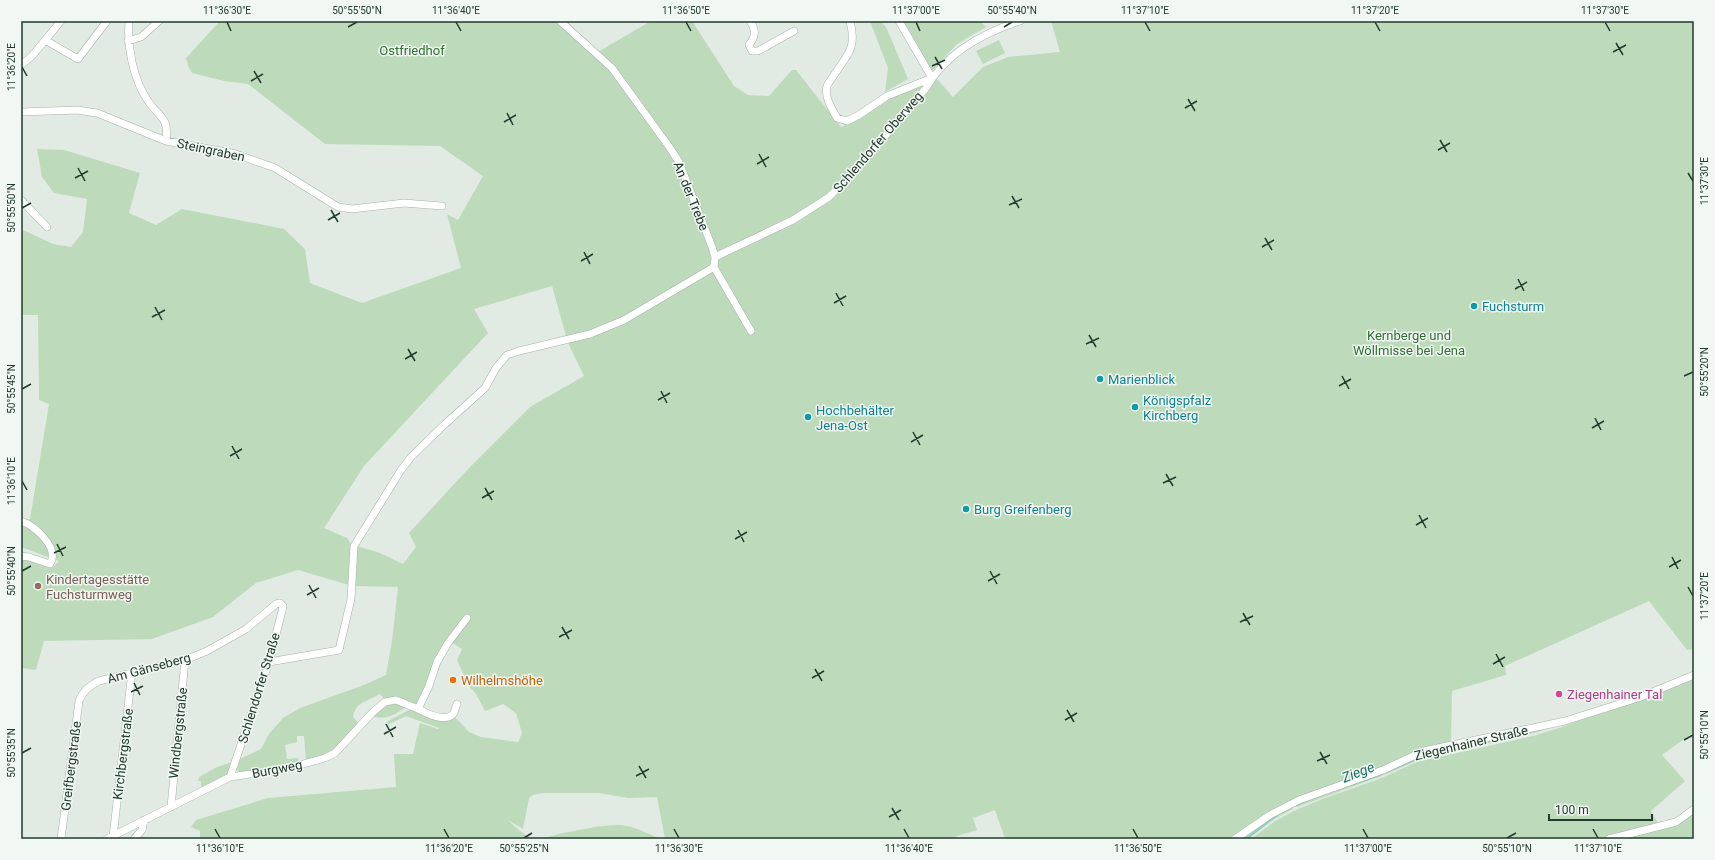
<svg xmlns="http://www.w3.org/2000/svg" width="1715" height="860" viewBox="0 0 1715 860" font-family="Roboto,sans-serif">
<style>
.green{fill:#bddbbb}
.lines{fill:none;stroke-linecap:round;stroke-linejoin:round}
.stream{stroke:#8ccdc0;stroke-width:2}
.street-casing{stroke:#a4b2a8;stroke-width:8}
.street{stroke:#fff;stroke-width:7}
.ticks{fill:none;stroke:#223a2c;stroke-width:1.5}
.culture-dot{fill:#0f9aa8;stroke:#f1f7f2;stroke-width:1.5}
.education-dot{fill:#8d6e63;stroke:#f1f7f2;stroke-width:1.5}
.food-dot{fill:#e8710a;stroke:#f1f7f2;stroke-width:1.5}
.hotel-dot{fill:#d1479c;stroke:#f1f7f2;stroke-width:1.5}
.labels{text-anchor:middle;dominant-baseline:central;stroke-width:3;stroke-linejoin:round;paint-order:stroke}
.park-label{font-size:13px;fill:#2f6f32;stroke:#f1f7f2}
.street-label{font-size:13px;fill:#223a2c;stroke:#f1f7f2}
.culture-label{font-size:13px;fill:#0d838f;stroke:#f1f7f2;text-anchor:start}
.education-label{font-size:13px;fill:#785e54;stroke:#f1f7f2;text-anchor:start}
.food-label{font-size:13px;fill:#c56008;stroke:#f1f7f2;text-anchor:start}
.hotel-label{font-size:13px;fill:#b23c85;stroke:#f1f7f2;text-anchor:start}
.water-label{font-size:14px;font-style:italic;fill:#207364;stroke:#f1f7f2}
.neatline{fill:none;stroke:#223a2c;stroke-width:1.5}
.ticks-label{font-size:10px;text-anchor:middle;fill:#223a2c}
</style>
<rect width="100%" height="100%" fill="#e1ebe3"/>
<path class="green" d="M220 21H560L596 53 651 21H692L734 86 748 95 769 96 792 70H796L841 127 858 119 888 97 937 79 953 97 983 67 1008 57 1060 52 1051 21H1694V649L1687 650 1649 601 1505 666 1506 675 1452 691 1451 743 1327 788 1231 839H1005L995 810 973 818 977 830 957 836 954 839H665L657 797 628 798 599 793H543L533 795 529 798 523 829 508 820C515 827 523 835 533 838 541 840 554 835 563 833 580 830 603 824 621 825 634 826 648 834 661 839H200V831L191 827 196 820 268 798 396 787 394 754H413L420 723 438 729 439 728 406 716 387 725 388 721 411 709 418 712 454 716 469 732 481 737 518 742 522 733 516 713 503 704 485 711 476 694 468 685 457 660 462 649 448 640 417 704 385 700 380 694C368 701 355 702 353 717L359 724 333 752 306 761 304 736H297V742L285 745 287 759 298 758 299 764 239 773 237 769 240 759 261 749 269 734 283 718 300 708 364 685 386 675 392 641 398 587 354 586 357 546 380 553 403 564 416 547 409 533 468 469 530 407 584 376 568 343 552 286 474 309 488 333 364 466 324 528 347 538 351 544 349 585 298 570 256 583 213 617 152 639 44 641 36 670 21 668V559C32 560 41 567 52 568L59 561 21 547V520L30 519 49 404 39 400 38 315H21V229L53 244 71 247 83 232 87 199 54 193 42 177 37 149 64 150 140 173 129 213 156 225 182 209 284 229 305 249 310 283 362 303 461 268 447 214 458 220 483 176 440 146 325 144 248 84 224 81 192 73 188 66 186 58Z
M870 21H881L887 29 908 79 885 92 888 68Z
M901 21H980L986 27 957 44 933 70 929 69Z
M999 40 1005 53 983 64 976 51Z
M1694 678V732L1662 755 1685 781 1651 811 1659 825 1616 834 1603 839H1251L1275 821 1296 810 1322 799 1379 779 1417 762 1533 736 1559 728Z
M391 702 408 706C397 713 388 720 375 717L374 713Z
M1543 728V730L1538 732 1431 756 1430 753Z
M1425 754V757L1387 774 1297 807 1295 805 1297 803Z
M232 762 227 775 201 788V781H198L199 777 217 767Z
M1289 807 1293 809 1271 821 1248 839H1243L1256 828Z
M1694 812V839H1632L1629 835C1654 830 1673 829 1694 812Z"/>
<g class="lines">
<path class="stream" d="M1430 754 1532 731
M1393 769 1425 755
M1350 785 1380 775
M1296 805 1306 801
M1246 839 1276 816"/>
<defs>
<path id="street" d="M129 21C127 47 133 79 148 101 160 119 169 116 166 141
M560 21 612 68 670 148 679 162 712 247 715 257 714 267 751 331
M750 21C756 30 756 36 749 45L752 51H758L794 31
M850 21C857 48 848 54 834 75 832 78 829 82 827 86 824 97 832 109 837 118L847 121 859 115 887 96 932 78
M899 21 932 78
M45 40 78 59 107 21
M128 41 141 37 159 21
M21 65 32 56 61 21
M21 112 77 110 97 113 166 141 236 154 275 168 338 207 352 209 404 203 442 206
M21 200 47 227
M715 257 793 220 829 197 856 170 926 88C946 53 983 33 1020 21
M21 521C35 526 60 548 50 564L29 557 21 556
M269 662 339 650 351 599 354 546 401 470 411 457 445 424 485 388 496 368 507 355 519 351 590 334 624 320 714 267
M418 709C426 713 446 724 454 713 455 710 456 706 457 704
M171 807 185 660
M113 837 132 672
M61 839 79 701C83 691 89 686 99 681L185 660 207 651 246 629 276 604 280 603 283 606 282 611 269 662 230 777
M107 839 230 777 285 769 325 758 335 753 373 712 385 702 396 700 418 709 429 686 437 662 448 643 467 618
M134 839 142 830 144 820
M1235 839 1270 815 1299 800 1383 770 1424 751 1565 721 1638 698 1694 675
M1609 839 1676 822 1694 809"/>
</defs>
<use href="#street" class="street-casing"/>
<use href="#street" class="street"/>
</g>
<path class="ticks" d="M227 22 231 31M456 22 461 31M686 22 691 31M916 22 920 31M1145 22 1150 31M1375 22 1380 31M1605 22 1610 31M348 27 357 22M1004 27 1012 22M1616 43 1623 55M1613 52 1626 45M935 57 942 69M932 66 945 60M22 67 27 76M254 71 261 83M251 81 263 74M1188 99 1195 111M1185 108 1197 101M507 113 513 125M504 122 516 115M1440 140 1447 152M1438 150 1450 143M759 154 766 167M757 164 769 157M78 168 85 181M1688 173 1693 181M75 178 88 171M1012 196 1019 208M1009 205 1022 199M22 208 31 203M331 210 338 222M328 220 340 213M1265 238 1272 250M1262 247 1274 240M584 252 590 264M581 261 593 254M1518 279 1524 291M1515 289 1527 282M836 293 843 306M834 303 846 296M155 307 162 320M152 317 165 310M1089 335 1096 347M1086 344 1099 338M408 349 415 361M405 359 417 352M1342 376 1349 389M1684 376 1693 372M1339 386 1351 379M22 389 31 384M661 391 667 403M658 400 670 393M1595 418 1601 430M1592 428 1604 421M913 432 920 445M911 442 923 435M232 446 239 459M230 456 242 449M1166 474 1173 486M22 481 27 490M1163 483 1176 477M485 488 492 500M482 498 494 491M1419 515 1426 528M1416 525 1428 518M738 530 744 542M735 539 747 532M57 544 63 556M54 553 66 547M1672 557 1678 569M1669 567 1681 560M22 571 31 566M990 571 997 584M988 581 1000 574M309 585 316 598M1688 587 1693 596M307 595 319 588M1243 613 1250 625M1240 622 1253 616M562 627 569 639M559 637 572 630M1496 654 1503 667M1493 664 1505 657M815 669 822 681M812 678 824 671M134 683 140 695M131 692 143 686M1067 710 1074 722M1065 720 1077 713M386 724 393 737M384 734 396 727M1684 740 1693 735M1320 752 1327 764M22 753 31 748M1317 761 1330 755M639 766 646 778M636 776 649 769M892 808 899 820M889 817 901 810M215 829 220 838M444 829 449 838M674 829 679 838M904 829 909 838M1133 829 1138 838M1363 829 1368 838M1593 829 1598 838M524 838 532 833M1507 838 1516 833"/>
<g class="culture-dot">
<circle cx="1474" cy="306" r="4"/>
<circle cx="1100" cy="379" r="4"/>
<circle cx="1135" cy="407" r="4"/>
<circle cx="808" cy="417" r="4"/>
<circle cx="966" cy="509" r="4"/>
</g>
<circle class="education-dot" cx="38" cy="586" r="4"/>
<circle class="food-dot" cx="453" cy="680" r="4"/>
<circle class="hotel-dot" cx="1559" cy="694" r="4"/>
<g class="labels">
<g class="park-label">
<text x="412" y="50">Ostfriedhof</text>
<text x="1409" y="335">Kernberge und<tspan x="1409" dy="15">Wöllmisse bei Jena</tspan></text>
</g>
<g class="street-label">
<text transform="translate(878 142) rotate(-49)">Schlendorfer Oberweg</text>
<text transform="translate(211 150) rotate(12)">Steingraben</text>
<text transform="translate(691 196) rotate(68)">An der Trebe</text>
<text transform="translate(149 668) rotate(-15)">Am Gänseberg</text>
<text transform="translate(259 688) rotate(-73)">Schlendorfer Straße</text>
<text transform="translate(178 733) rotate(-84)">Windbergstraße</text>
<text transform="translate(1471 743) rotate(-13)">Ziegenhainer Straße</text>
<text transform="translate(123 754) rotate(-83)">Kirchbergstraße</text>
<text transform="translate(71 766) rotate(-83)">Greifbergstraße</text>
<text transform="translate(277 769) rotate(-11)">Burgweg</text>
</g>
<g class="culture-label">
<text x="1482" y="306">Fuchsturm</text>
<text x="1108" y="379">Marienblick</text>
<text x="1143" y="400">Königspfalz<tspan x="1143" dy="15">Kirchberg</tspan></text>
<text x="816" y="410">Hochbehälter<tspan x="816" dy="15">Jena-Ost</tspan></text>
<text x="974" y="509">Burg Greifenberg</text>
</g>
<g class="education-label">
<text x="46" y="579">Kindertagesstätte<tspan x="46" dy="15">Fuchsturmweg</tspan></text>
</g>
<g class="food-label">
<text x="461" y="680">Wilhelmshöhe</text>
</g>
<g class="hotel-label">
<text x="1567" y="694">Ziegenhainer Tal</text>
</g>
<g class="water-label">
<text transform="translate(1358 772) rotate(-21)">Ziege</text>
</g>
</g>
<rect width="1715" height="860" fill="none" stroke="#f1f7f2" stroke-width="44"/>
<path d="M1549 814v6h103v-6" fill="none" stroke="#223a2c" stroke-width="2"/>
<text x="1555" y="814" font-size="12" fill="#223a2c" stroke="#f1f7f2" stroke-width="3" paint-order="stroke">100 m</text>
<rect x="22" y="22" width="1671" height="816" class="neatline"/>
<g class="ticks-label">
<text x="227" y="14">11°36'30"E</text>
<text x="357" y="14">50°55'50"N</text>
<text x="456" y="14">11°36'40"E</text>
<text x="686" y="14">11°36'50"E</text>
<text x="916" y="14">11°37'00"E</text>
<text x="1012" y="14">50°55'40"N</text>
<text x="1145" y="14">11°37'10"E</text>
<text x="1375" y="14">11°37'20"E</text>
<text x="1605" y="14">11°37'30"E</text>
<text transform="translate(11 67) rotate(-90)" y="4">11°36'20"E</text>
<text transform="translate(1704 181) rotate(-90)" y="4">11°37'30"E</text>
<text transform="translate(11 208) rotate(-90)" y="4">50°55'50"N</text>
<text transform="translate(1704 372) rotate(-90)" y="4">50°55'20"N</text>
<text transform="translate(11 389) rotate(-90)" y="4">50°55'45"N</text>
<text transform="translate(11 481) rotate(-90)" y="4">11°36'10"E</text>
<text transform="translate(11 571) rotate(-90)" y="4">50°55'40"N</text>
<text transform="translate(1704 596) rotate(-90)" y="4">11°37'20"E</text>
<text transform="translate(1704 735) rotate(-90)" y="4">50°55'10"N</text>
<text transform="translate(11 753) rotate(-90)" y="4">50°55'35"N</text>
<text x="220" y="852">11°36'10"E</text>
<text x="449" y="852">11°36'20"E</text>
<text x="524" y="852">50°55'25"N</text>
<text x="679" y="852">11°36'30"E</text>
<text x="909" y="852">11°36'40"E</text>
<text x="1138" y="852">11°36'50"E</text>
<text x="1368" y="852">11°37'00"E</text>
<text x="1507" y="852">50°55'10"N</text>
<text x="1598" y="852">11°37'10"E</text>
</g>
</svg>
